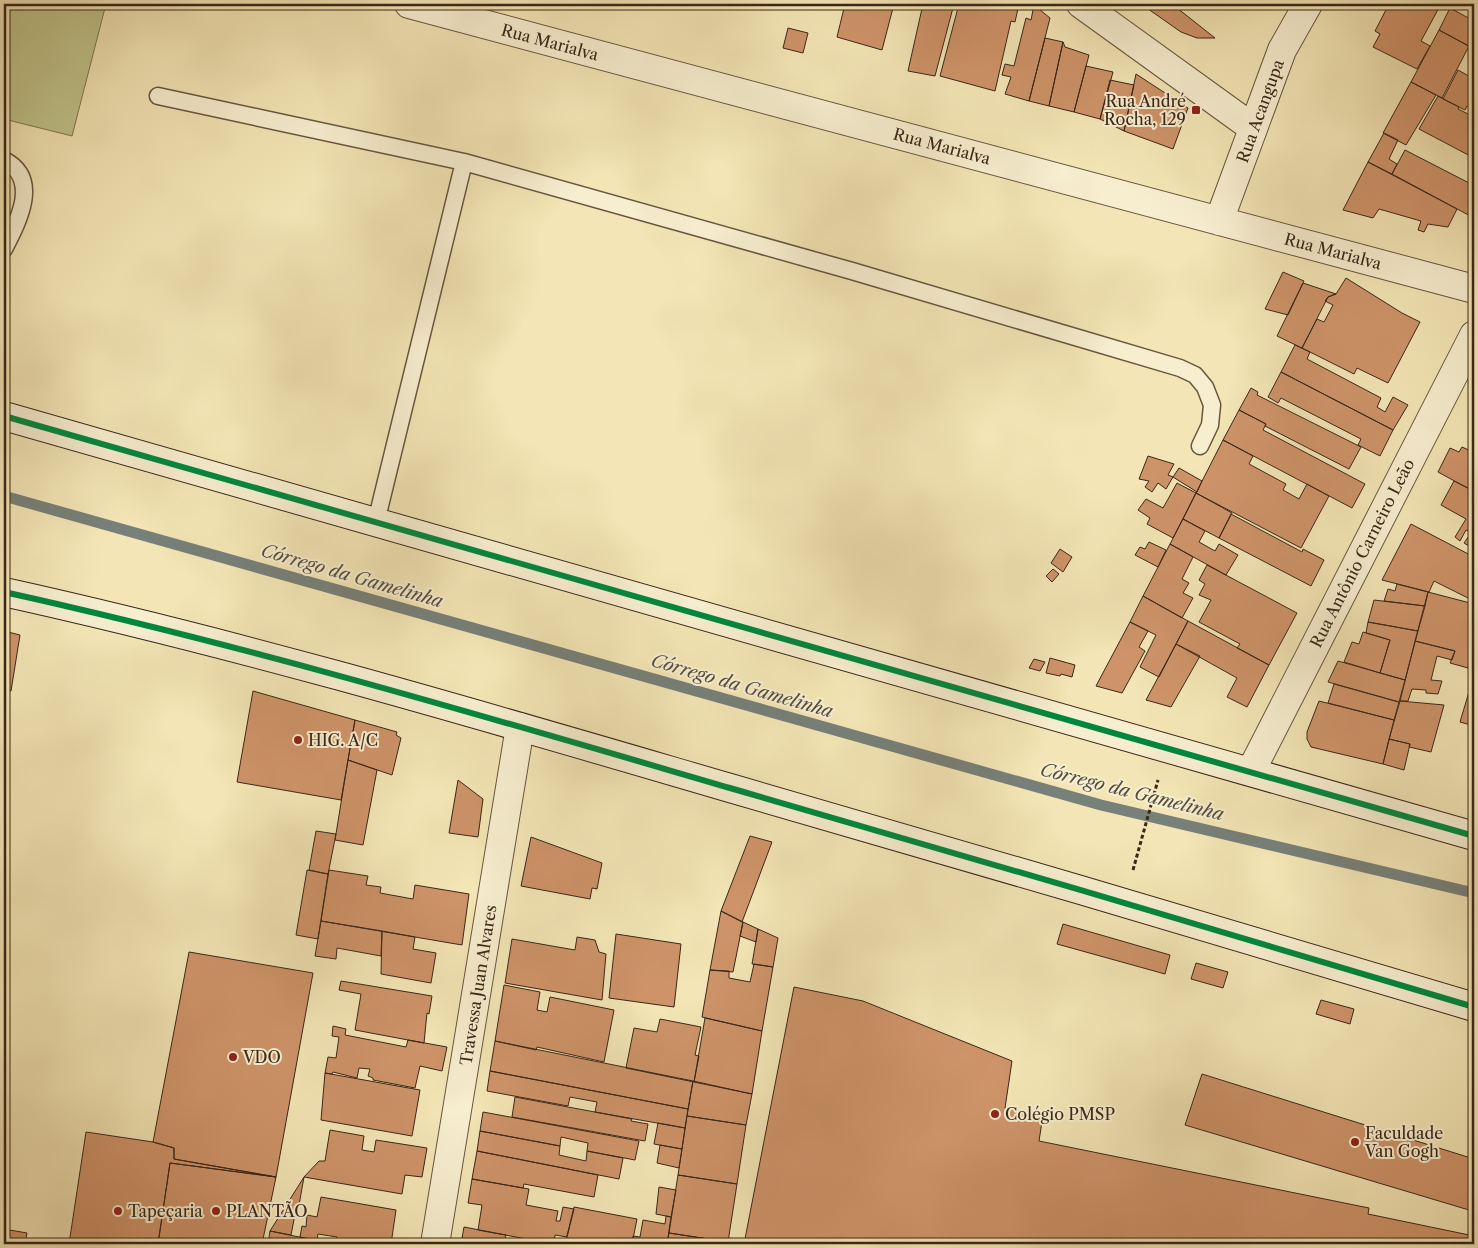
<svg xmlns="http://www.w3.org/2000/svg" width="1478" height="1248" viewBox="0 0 1478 1248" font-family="'Libre Caslon Text',serif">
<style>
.green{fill:#c0c38a;stroke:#7d7551}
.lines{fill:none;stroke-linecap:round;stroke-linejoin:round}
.stream{stroke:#778079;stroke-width:11}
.building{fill:#ce9369;stroke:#3a2718}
.service-casing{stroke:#68563f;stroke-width:19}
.minor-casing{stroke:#68563f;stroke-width:30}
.secondary-casing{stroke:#3a2718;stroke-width:30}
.path{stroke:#3a2718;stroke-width:3;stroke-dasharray:4 2.5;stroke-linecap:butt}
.service{stroke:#f7eecf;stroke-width:16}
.minor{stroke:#f7eecf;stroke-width:28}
.secondary{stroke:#f7eecf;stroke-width:28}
.cycleway-casing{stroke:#f7eecf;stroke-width:9}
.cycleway{stroke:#00873e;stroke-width:6}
.poi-dot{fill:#8f2418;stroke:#f7eecf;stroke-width:2}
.labels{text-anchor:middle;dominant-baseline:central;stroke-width:4;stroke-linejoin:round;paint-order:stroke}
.street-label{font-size:16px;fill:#3a2718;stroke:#f7eecf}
.poi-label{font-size:16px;fill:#3a2718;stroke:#f7eecf;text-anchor:start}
.water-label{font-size:18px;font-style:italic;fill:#544c40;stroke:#f7eecf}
</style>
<rect width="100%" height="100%" fill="#f3e5b5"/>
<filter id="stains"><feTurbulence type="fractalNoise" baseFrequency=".004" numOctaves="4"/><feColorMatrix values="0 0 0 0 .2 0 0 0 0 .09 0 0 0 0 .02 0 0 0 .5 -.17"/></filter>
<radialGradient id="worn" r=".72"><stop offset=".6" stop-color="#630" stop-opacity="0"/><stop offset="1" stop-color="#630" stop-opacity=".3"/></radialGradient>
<path class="green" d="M4 4H106L72 136 4 119Z"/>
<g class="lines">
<path class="stream" d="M4 496 1101 805 1474 893"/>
</g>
<path class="building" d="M845 4H894L882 50 837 37Z
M923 4H954L935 76 908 71Z
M959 4H1019L1015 22 1011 21 995 91 940 76Z
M1141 4H1172L1215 38H1197L1181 32Z
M1389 4H1441L1421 41 1430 46 1417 69 1373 47 1380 34 1375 31Z
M1034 5 1050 18 1029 101 1005 94 1011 77 1002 75 1005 64 1014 66 1026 18 1031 20Z
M1450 8 1474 21V49L1439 30Z
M788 28 808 33 803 53 783 48Z
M1439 30 1469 46 1442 98 1411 82Z
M1045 38 1063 42 1049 106 1029 101Z
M1063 42 1065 47 1089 55 1074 112 1049 106Z
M1086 66 1113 72 1100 119 1074 112Z
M1458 70 1474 79V110L1467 106 1465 110 1443 99Z
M1136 74 1188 108 1173 149 1124 131Z
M1110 80 1134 85 1124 131 1100 119Z
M1411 82 1436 95 1406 145 1383 133Z
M1438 96 1459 107 1458 109 1474 117V158L1419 129Z
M1384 133 1398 140 1389 159 1397 164 1392 174 1368 162Z
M1405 150 1473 185 1474 182V218L1392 174Z
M1368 162 1457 209 1448 227 1428 224 1424 232 1418 230 1421 221 1379 209 1373 218 1343 210Z
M1283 272 1304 281 1288 315 1265 309Z
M1346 278 1402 313 1420 322 1388 383 1357 368 1354 374 1302 348 1317 319 1324 322 1333 305 1325 301 1328 297 1336 294Z
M1303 283 1336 294 1328 297 1302 348 1277 336Z
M1295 345 1310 352 1307 359 1381 398 1377 407 1385 412 1393 397 1408 405 1393 430 1281 372Z
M1281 372 1393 430 1380 456 1358 445 1361 439 1281 398 1278 403 1268 397Z
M1251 388 1258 392 1257 395 1361 447 1349 469 1265 426 1266 424 1239 410Z
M1239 410 1266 424 1263 430 1365 484 1352 508 1223 440Z
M1223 440 1253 456 1249 464 1286 484 1283 490 1299 499 1307 484 1329 496 1301 548 1196 493Z
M1462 447 1473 452 1474 450 1473 491 1438 472 1450 448 1459 452Z
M1148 456 1174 464 1168 475 1173 477 1166 489 1158 483 1152 492 1145 487 1149 481 1139 479Z
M1179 468 1202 481 1197 492 1173 477Z
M1454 481 1474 491V549L1464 543 1471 533 1466 530 1460 541 1455 537 1466 519 1441 505Z
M1177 483 1196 493 1173 538 1147 524 1150 518 1138 510 1146 499 1163 508Z
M1196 493 1232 513 1219 538 1183 519Z
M1231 514 1302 552 1303 549 1324 560 1311 586 1219 538Z
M1183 519 1205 531 1199 542 1215 551 1219 544 1238 555 1226 575 1170 544Z
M1411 524 1474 557V601L1434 581 1429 592 1382 580Z
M1149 542 1166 550 1158 567 1135 555 1140 547 1145 549Z
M1170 544 1193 557 1182 579 1189 583 1183 593 1193 598 1182 618 1143 596Z
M1060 549 1072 557 1063 572 1051 563Z
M1207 565 1297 613 1269 665 1237 648 1240 644 1199 622 1211 600 1199 595 1205 584 1199 580Z
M1053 569 1059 574 1052 582 1046 576Z
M1397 584 1428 592 1425 606 1384 601 1388 589 1395 591Z
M1428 592 1474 604V645L1468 668 1450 663 1455 651 1415 641Z
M1143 596 1188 621 1159 677 1140 667 1156 635 1130 622Z
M1374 600 1425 606 1418 631 1368 622Z
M1188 621 1269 665 1247 707 1227 697 1237 678 1176 644Z
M1130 622 1148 631 1139 647 1145 651 1122 693 1096 686Z
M1368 622 1418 631 1405 680 1380 673 1390 640 1366 633Z
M4 631 20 635 11 691 4 690Z
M1363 632 1390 640 1380 673 1344 662 1352 642 1359 644Z
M1415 641 1455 651 1452 660 1437 656 1431 680 1442 681 1438 694 1426 693V690L1412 689 1408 701H1400Z
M1176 644 1200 656 1171 707 1146 700Z
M1050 658 1075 665 1072 677 1061 674 1060 676 1046 673Z
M1034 659 1045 662 1040 671 1029 668Z
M1338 661 1405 680 1399 702 1328 682Z
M1474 675V726L1460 722Z
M1334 684 1399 702 1394 720 1328 703Z
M253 691 355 720 341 800 237 782Z
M1319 701 1394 720 1383 764 1311 747 1307 739V732Z
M1400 701 1444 705 1431 752 1409 747 1410 744 1389 739Z
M355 720 397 732 396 735 401 738 392 775 348 760Z
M1389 739 1410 744 1404 770 1383 764Z
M348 760 377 770 363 845 335 840Z
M458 780 483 799 478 837 449 833Z
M316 831 336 834 328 874 309 870Z
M750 836 772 842 742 922 721 911Z
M531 837 602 863 597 889 592 888 590 899 521 886Z
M307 870 328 874 318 939 296 935Z
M329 870 368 876 366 885 381 887 380 893 413 899 415 885 469 894 462 945 321 921Z
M721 911 743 922 733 972 710 970Z
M321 921 382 931 381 956 337 948 336 959 315 956Z
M743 922 758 929 756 942 740 936Z
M1063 924 1170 955 1165 974 1057 944Z
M758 929 778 938 773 967 752 964Z
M382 931 415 937 413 949 436 953 431 983 381 974Z
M616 934 681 944 674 1007 609 998Z
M577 937 595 940 599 952 606 954 602 1000 505 983 512 939 575 950Z
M189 952 313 973 276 1177 174 1159V1148L153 1142Z
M1196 963 1228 972 1223 988 1191 979Z
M754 964 773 967 762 1031 702 1017 710 970 729 971V978L750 982Z
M341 981 432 996 429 1014 427 1013 424 1043 355 1030 361 994 339 990Z
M504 985 540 992 537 1010 547 1012 550 997 614 1010 604 1062 537 1047 536 1050 495 1041Z
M794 987 863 1001 1012 1061 1005 1108 1043 1115 1039 1141 1369 1208 1368 1214 1474 1236V1244H744Z
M1321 1000 1354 1009 1350 1024 1316 1014Z
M705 1018 762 1031 752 1094 694 1082Z
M660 1019 701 1027 695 1055 699 1056 694 1082 626 1068 634 1028 657 1032Z
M333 1026 346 1029 345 1035 406 1047 408 1040 447 1047 442 1071 420 1066 415 1088 373 1080V1078L368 1076 370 1069 359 1068 357 1078 333 1072 332 1074 325 1073 328 1057 336 1058 339 1037 332 1036Z
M495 1041 693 1081 688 1109 490 1071Z
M490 1071 688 1109 685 1128 595 1112 597 1102 570 1097 568 1106 487 1091Z
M325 1073 420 1090 412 1136 321 1120Z
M1202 1074 1474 1159V1194L1469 1210 1185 1125Z
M693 1081 752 1094 746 1125 687 1116Z
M515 1097 632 1119 631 1121 648 1124 645 1141 512 1117Z
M483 1112 639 1141 635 1160 587 1151 588 1143 561 1137 560 1146 480 1131Z
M687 1116 746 1125 737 1184 678 1175Z
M658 1123 685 1128 682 1149 654 1144Z
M330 1130 364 1136 362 1150 374 1152 376 1140 427 1148 422 1177 405 1175 402 1194 304 1177 319 1161H325Z
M480 1131 560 1146 559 1155 586 1161 587 1151 623 1158 619 1179 477 1151Z
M86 1132 153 1142 174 1148V1159L276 1177 170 1163 158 1244H69Z
M660 1145 682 1149 679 1168 657 1163Z
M477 1151 598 1175 594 1197 524 1184 523 1188 472 1179Z
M170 1163 276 1177 262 1244H158Z
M678 1175 737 1184 728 1242 669 1233Z
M304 1177 299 1205 297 1204 291 1235 270 1231Z
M472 1179 529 1189 526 1205 558 1211 556 1221H560L563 1207 574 1209 567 1237 555 1235 554 1244 478 1230 482 1205 468 1203Z
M659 1187 676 1190 671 1217 656 1214Z
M321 1197 396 1210 391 1244H340L336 1243 337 1237 318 1234 317 1240 300 1237 302 1226 306 1227 307 1215 317 1217Z
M574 1207 637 1219 632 1244H565Z
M666 1216 671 1217 667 1244H632L633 1236 640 1237 643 1220 665 1224Z
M464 1227 506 1235 505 1239 532 1244H461Z
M4 1229 27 1233 25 1244H4Z
M270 1231 304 1238 303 1244H268Z
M669 1233 728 1242 727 1244H667Z"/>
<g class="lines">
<defs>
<path id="service" d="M158 96 464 162 852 271 1180 368 1195 375 1205 387 1212 405 1210 425 1200 446
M4 160C41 179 18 222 4 249
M376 522 464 162"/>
<path id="minor" d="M409 4 1474 289
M1081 4 1253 128
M1219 221 1282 50 1308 4
M1251 771 1474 335
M435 1244 520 727"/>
<path id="secondary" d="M4 416 1474 836
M4 592C249 646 490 718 730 788 978 860 1227 932 1474 1007"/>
</defs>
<use href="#service" class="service-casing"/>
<use href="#minor" class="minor-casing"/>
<use href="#secondary" class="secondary-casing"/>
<path class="path" d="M1133 870 1158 780"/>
<use href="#service" class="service"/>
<use href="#minor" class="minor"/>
<use href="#secondary" class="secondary"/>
<defs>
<path id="cycleway" d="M4 416 1474 836
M4 592C249 646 490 718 730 788 978 860 1227 932 1474 1007"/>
</defs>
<use href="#cycleway" class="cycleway-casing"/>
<use href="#cycleway" class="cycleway"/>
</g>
<g class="poi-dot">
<rect x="1191" y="105" width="10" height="10" rx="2.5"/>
<circle cx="298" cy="740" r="5"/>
<circle cx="233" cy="1057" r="5"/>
<circle cx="995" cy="1114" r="5"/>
<circle cx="1355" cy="1142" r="5"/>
<circle cx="118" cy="1211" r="5"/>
<circle cx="216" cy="1211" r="5"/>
</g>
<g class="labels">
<g class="street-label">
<text transform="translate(550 42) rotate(15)">Rua Marialva</text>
<text transform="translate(1260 111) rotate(-70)">Rua Acangupa</text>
<text transform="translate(942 146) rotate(15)">Rua Marialva</text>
<text transform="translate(1333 251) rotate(15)">Rua Marialva</text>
<text transform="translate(1362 553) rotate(-63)">Rua Antônio Carneiro Leão</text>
<text transform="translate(478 985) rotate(-81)">Travessa Juan Alvares</text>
</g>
<g class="poi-label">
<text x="1186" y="101" text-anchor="end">Rua André<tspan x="1186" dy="18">Rocha, 129</tspan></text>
<text x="308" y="740">HIG. A/C</text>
<text x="243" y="1057">VDO</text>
<text x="1005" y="1114">Colégio PMSP</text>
<text x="1365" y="1133">Faculdade<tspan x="1365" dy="18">Van Gogh</tspan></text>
<text x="128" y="1211">Tapeçaria</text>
<text x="226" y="1211">PLANTÃO</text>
</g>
<g class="water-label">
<text transform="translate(352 576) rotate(16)">Córrego da Gamelinha</text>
<text transform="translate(742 686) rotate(16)">Córrego da Gamelinha</text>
<text transform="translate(1132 792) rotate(14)">Córrego da Gamelinha</text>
</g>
</g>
<rect width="1478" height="1248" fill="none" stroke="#f3e5b5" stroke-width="20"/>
<rect x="5" y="5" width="1468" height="1238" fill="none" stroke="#3a2718" stroke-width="2.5"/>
<rect x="10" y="10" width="1458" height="1228" fill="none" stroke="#3a2718"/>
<rect width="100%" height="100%" filter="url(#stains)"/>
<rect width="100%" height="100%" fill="url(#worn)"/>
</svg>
